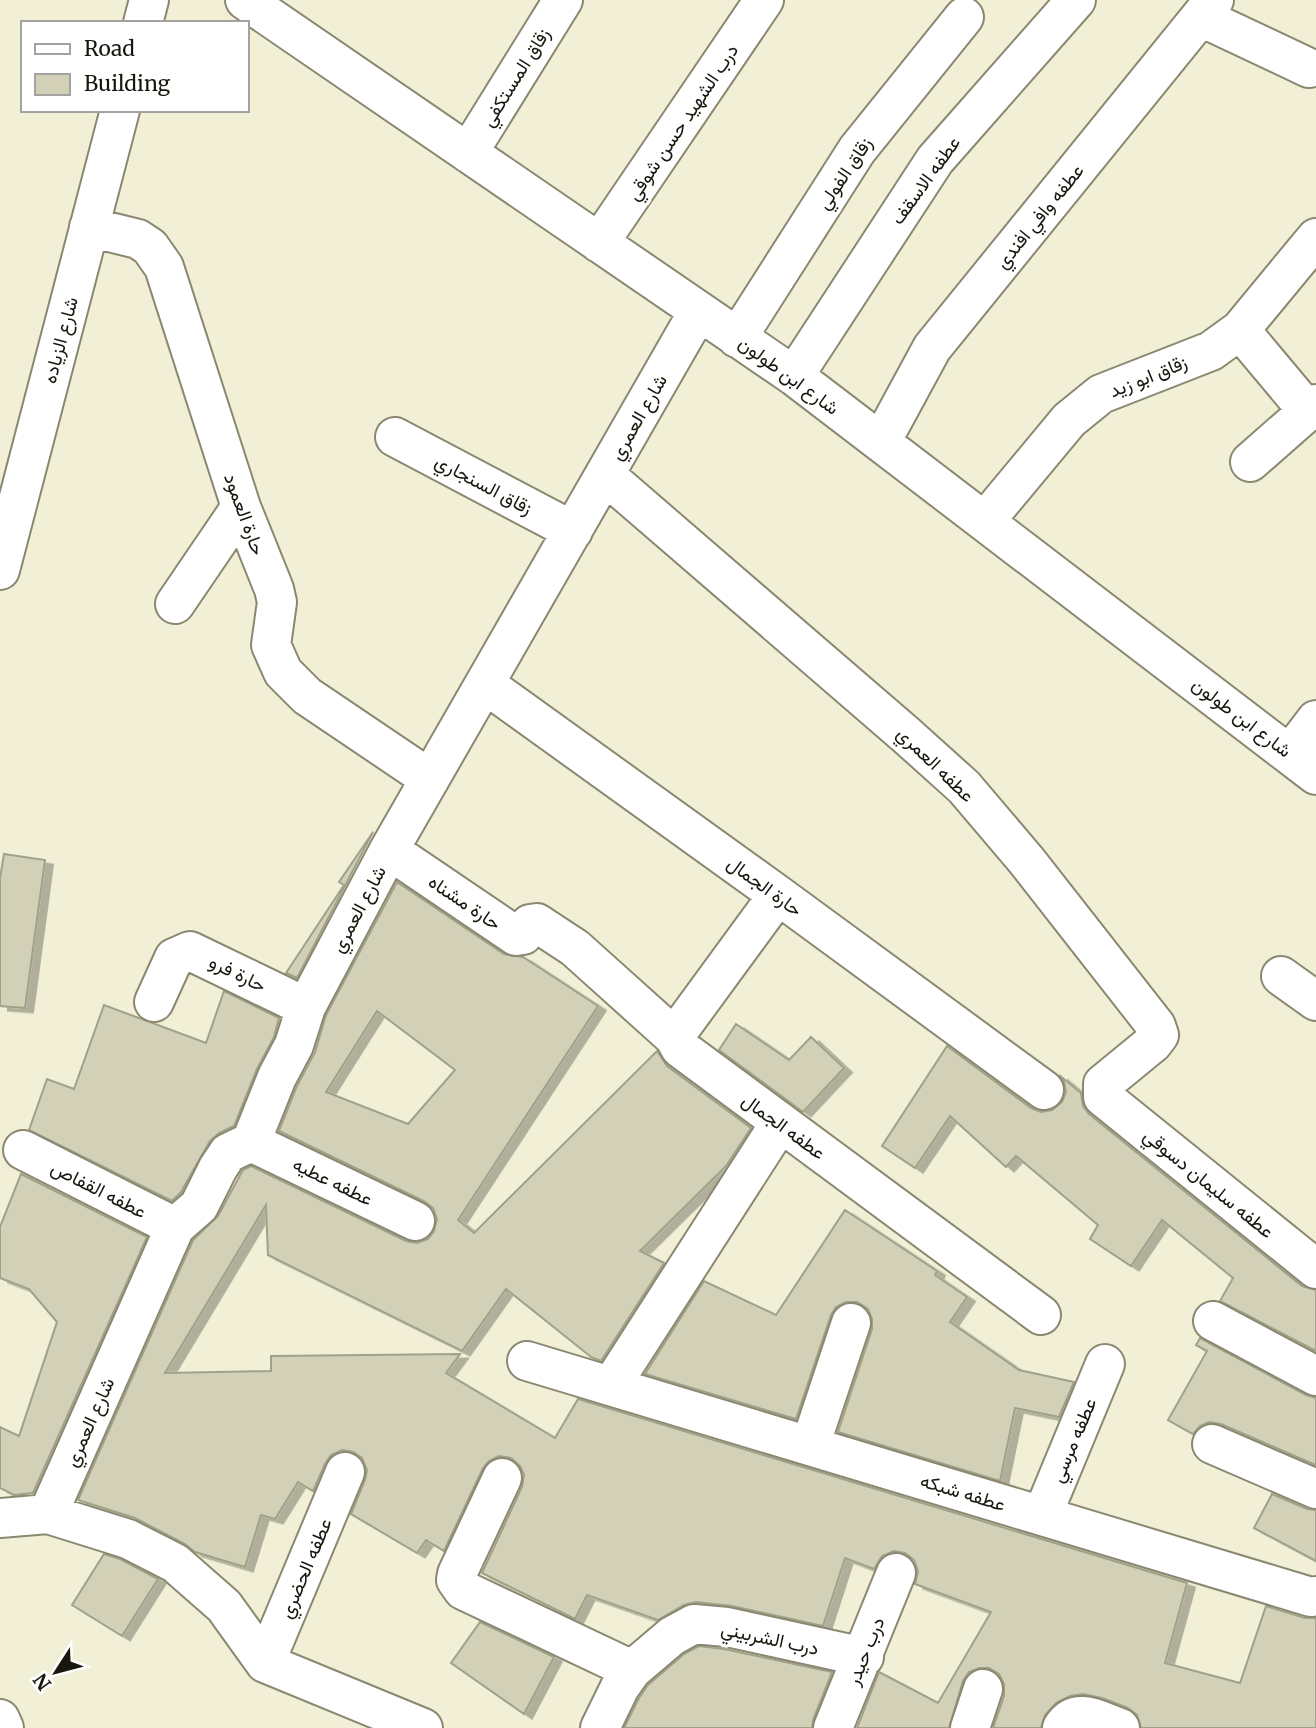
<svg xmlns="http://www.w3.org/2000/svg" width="1316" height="1728" viewBox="0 0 1316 1728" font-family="Merriweather,Vazirmatn,serif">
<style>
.building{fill:#d2d1b8;stroke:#a1a088;stroke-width:2;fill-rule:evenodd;filter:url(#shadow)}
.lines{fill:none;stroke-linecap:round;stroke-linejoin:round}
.street-casing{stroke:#8a8871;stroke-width:42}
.street{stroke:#fff;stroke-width:38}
.labels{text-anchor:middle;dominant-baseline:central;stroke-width:6;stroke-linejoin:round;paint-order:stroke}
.street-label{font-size:19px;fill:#17170e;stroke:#fff}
</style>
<defs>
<filter id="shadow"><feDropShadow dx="8" dy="4.5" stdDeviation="0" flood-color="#0004"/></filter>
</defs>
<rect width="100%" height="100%" fill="#f1efd5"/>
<path class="building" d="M373 832 297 978 286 973 344 885 339 882Z
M4 854 45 860 25 1008 0 1006V878Z
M397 882 504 954 523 957 598 1006 458 1220 474 1233 657 1051 667 1066 751 1128 726 1166 640 1251 664 1263 601 1361 591 1357 506 1289 462 1351 268 1255 266 1205 165 1373 271 1371V1356L460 1354 446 1373 555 1438 578 1399 1187 1583 1165 1663 1240 1683 1266 1606 1305 1618H1316V1728H1141L1137 1715 1128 1708 1102 1698 1083 1694 1070 1696 1056 1703 1045 1715 1041 1728H993L1004 1696V1684L999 1674 989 1668H979L969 1672 963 1681 949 1728H857L879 1672 938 1703 991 1612 915 1584 918 1571 914 1560 905 1553 894 1551 882 1556 874 1569 845 1558 823 1626 732 1606 696 1602 684 1605 658 1620 587 1595 575 1619 482 1573 522 1487 524 1475 520 1466 511 1458 499 1456 489 1461 483 1468 444 1551 426 1540 417 1553 351 1514 365 1480 367 1470 362 1458 353 1452 342 1450 331 1455 325 1464 313 1491 298 1482 275 1519 261 1515 245 1567 195 1552 185 1544 135 1518 78 1500 193 1240 218 1216 243 1170 251 1166 406 1241 417 1243 428 1239 434 1231 437 1219 433 1208 424 1201 279 1131 297 1086 315 1052 326 1015ZM377 1011 455 1070 408 1124 326 1092Z
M224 991 279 1018 274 1037 257 1069 234 1126 219 1133 210 1141 181 1192 172 1201 29 1130 47 1079 74 1089 104 1005 206 1043Z
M736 1024 789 1060 811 1037 844 1068 803 1112 719 1050Z
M947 1046 1031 1108 1041 1112 1052 1110 1062 1102 1066 1092 1064 1082 1059 1075 1081 1093 1083 1106 1089 1114 1302 1286 1316 1290V1351L1220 1301 1233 1278 1162 1220 1131 1266 1090 1239 1098 1225 1016 1156 1006 1167 950 1116 915 1168 882 1146Z
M21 1174 147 1237 33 1493 14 1495 0 1488V1427L19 1436 57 1322 29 1289 0 1278V1227Z
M845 1210 937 1271 935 1275 967 1297 950 1322 1019 1370 1074 1382 1059 1417 1015 1408 1000 1481 838 1432 872 1329V1319L868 1309 857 1302H846L836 1307 831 1315 796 1419 645 1374 704 1281 776 1315Z
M1200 1338 1306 1395 1316 1398V1465L1221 1424 1209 1422 1200 1426 1193 1434 1168 1420 1207 1351 1196 1345Z
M1272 1494 1307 1509 1316 1510V1561L1254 1528Z
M104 1554 120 1559 158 1579 122 1636 72 1605Z
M480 1622 554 1657 524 1714 451 1663Z
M699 1646 724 1649 832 1672 813 1720 812 1728H624L639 1698 648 1685 684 1654Z"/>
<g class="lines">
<defs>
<path id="street" d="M245 0 794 376 1316 775
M1201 17 1309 68
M143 23 149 0
M468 153 563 0
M89 227 138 239 150 247 164 267 241 507 274 589 277 602 271 645 283 672 307 696 430 779
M599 243 764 0
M1240 330 1307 410
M737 338 857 150 964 17
M794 376 935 160 1076 0
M395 437 573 531
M881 442 932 348 1214 0
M1250 462 1316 404
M605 475 905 734 964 787 1026 860 1156 1026 1159 1035 1153 1043 1103 1084V1097L1316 1269
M985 521 1069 420 1101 394 1211 351 1240 330 1316 238
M0 570 120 110
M175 604 241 507
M485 684 778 895 1044 1090
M1290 754 1316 720
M389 850 516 936 523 935 530 924 537 923 575 948 674 1037
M778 895 674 1037 680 1048 1041 1315
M1281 976 1316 1001
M154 1002 174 958 190 951 306 1007
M251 1142 415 1221
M23 1150 175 1227
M1213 1321 1316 1376
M527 1361 1311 1597 1316 1596
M611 1386 780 1123
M1212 1444 1316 1489
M810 1446 851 1323
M502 1478 457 1574 456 1580 463 1590 632 1670
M48 1514 175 1227 199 1206 218 1168 228 1153 251 1142 277 1077 294 1045 306 1007 389 850 698 312
M1042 1516 1105 1364
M0 1518 48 1514 128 1539 175 1563 224 1606 265 1663 423 1728
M265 1663 345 1472
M0 1719 4 1728
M600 1728 620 1687 632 1670 672 1636 694 1624 727 1627 864 1657
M833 1728 896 1573
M970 1728 983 1689
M1062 1728C1076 1705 1100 1721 1120 1728"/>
</defs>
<use href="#street" class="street-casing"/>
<use href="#street" class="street"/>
</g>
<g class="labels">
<g class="street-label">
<text transform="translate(515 77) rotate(-58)">زقاق المستكفي</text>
<text transform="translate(682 122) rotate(-56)">درب الشهيد حسن شوقي</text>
<text transform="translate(844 173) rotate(-56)">زقاق الفولي</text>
<text transform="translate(925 180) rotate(-54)">عطفه الاسقف</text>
<text transform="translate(1039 216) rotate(-51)">عطفه وافي افندي</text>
<text transform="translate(60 340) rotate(-75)">شارع الزياده</text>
<text transform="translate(789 375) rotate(36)">شارع ابن طولون</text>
<text transform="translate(1148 376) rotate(-22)">زقاق ابو زيد</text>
<text transform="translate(638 417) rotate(-60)">شارع العمري</text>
<text transform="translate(484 484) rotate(28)">زقاق السنجاري</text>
<text transform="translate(245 514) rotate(70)">حارة العمود</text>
<text transform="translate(1242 717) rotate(37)">شارع ابن طولون</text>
<text transform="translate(936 764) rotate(44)">عطفه العمري</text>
<text transform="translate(765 886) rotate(36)">حارة الجمال</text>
<text transform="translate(465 902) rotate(34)">حارة مشناه</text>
<text transform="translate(358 909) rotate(-62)">شارع العمري</text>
<text transform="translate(238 973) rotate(26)">حارة فرو</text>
<text transform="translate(784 1126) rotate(36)">عطفه الجمال</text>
<text transform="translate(333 1181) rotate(26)">عطفه عطيه</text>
<text transform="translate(1209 1183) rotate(39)">عطفه سليمان دسوقي</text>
<text transform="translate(99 1189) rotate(27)">عطفه القفاص</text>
<text transform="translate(89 1422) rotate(-66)">شارع العمري</text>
<text transform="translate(1073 1440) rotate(-67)">عطفه مرسي</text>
<text transform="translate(963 1492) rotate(17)">عطفه شبكه</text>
<text transform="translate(305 1568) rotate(-67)">عطفه الحضري</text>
<text transform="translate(770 1638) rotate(12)">درب الشربيني</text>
<text transform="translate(865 1651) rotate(-68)">درب حيدر</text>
</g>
</g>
<rect x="21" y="21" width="228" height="91" fill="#ffffff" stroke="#a2a29f" stroke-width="2"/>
<rect x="35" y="44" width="35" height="10" fill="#ffffff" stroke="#a2a29f" stroke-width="2"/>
<text x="84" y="56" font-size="21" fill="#17170e">Road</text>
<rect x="35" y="74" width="35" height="21" fill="#d2d1b8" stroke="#a2a29f" stroke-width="2"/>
<text x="84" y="91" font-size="21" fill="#17170e">Building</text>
<g transform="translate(56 1672) rotate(234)" stroke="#ffffff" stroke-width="5" paint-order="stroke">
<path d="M0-5L12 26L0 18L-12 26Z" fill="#17170e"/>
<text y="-10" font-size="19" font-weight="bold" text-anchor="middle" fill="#17170e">N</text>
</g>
</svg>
